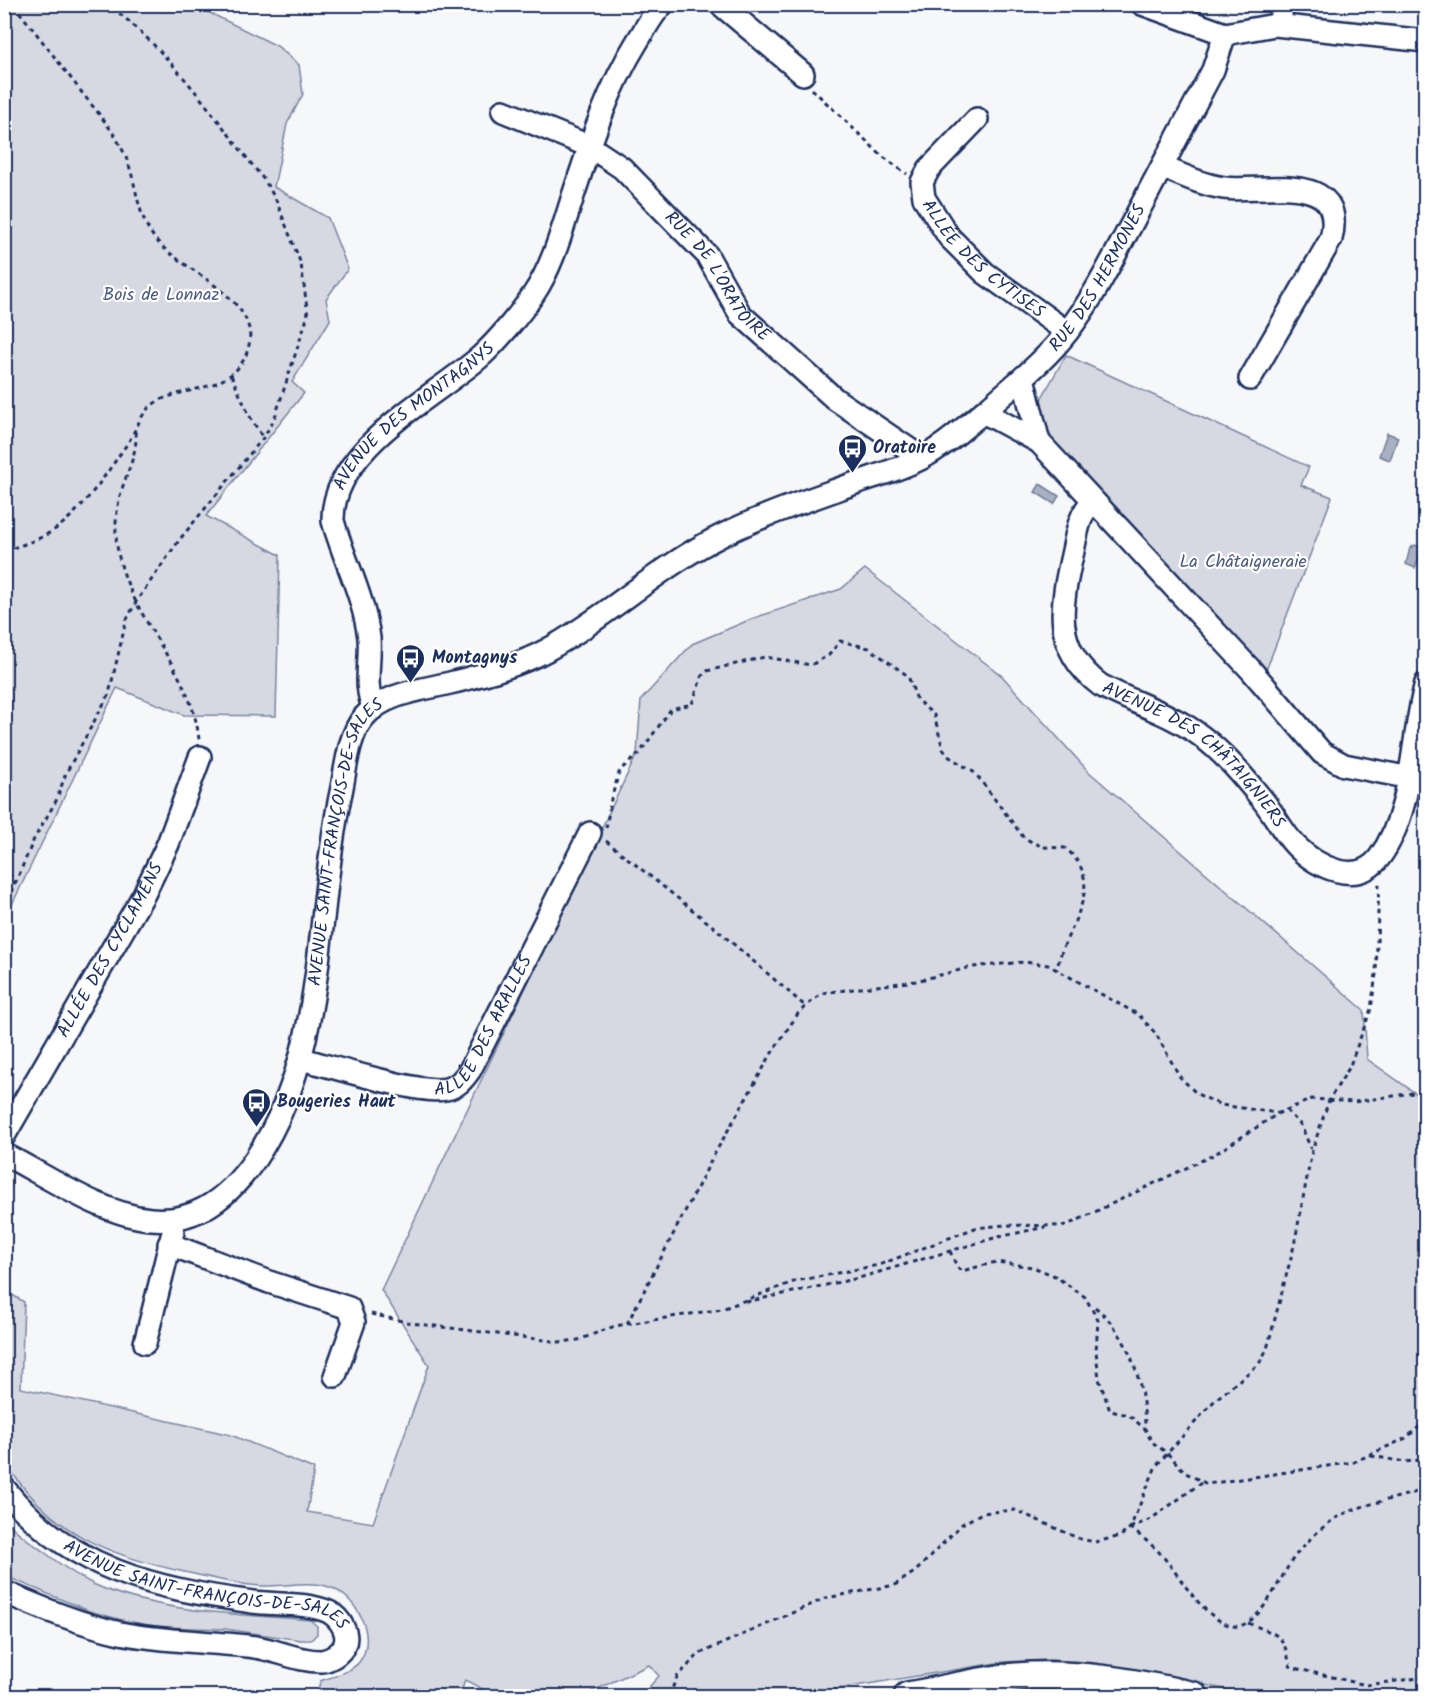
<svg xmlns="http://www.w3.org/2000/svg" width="1430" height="1701" viewBox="0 0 1430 1701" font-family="Kalam,sans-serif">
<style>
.green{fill:#d6d9e2;stroke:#7884a0;stroke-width:1.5}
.water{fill:#a9b0c1;stroke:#707c99;stroke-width:1.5}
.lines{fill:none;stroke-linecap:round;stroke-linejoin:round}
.minor-casing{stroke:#1b2f5e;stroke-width:26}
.major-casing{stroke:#1b2f5e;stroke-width:32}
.path{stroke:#1b2f5e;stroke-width:3;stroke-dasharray:4.5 4.5;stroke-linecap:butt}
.minor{stroke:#fff;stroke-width:21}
.major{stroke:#fff;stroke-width:27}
.labels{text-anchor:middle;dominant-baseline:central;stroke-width:4.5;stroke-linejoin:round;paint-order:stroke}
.street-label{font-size:18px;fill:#1b2f5e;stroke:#fff}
.park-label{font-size:18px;fill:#4a5a7f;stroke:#fff}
.poi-label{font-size:18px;font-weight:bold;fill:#1b2f5e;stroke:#fff;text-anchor:start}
</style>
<rect width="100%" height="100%" fill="#f6f7f9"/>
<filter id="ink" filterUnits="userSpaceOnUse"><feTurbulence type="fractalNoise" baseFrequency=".0167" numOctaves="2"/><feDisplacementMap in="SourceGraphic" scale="12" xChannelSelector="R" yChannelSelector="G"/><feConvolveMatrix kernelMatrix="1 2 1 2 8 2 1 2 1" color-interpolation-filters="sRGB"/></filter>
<g filter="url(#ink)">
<path class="green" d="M5 4 194 5 277 46 299 65 303 94 287 124 274 187 328 218 348 269 326 299 330 320 292 382 304 393 206 516 280 555 276 716 184 715 117 688 5 919Z
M1066 355 1309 467 1301 485 1332 497 1265 673 1042 428 1038 410 1040 401Z
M865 569 1002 676 1088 771 1364 1010 1367 1059 1425 1100V1696H1257L1139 1671 1052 1660 1003 1662 825 1691 767 1696H641L659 1676 649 1665 582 1696H496L465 1680 460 1696H317L320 1681C332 1677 352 1672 360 1661 378 1635 355 1595 329 1587 308 1580 282 1587 261 1586 237 1585 212 1578 189 1573 108 1556 51 1534 5 1462L4 1290 24 1302 21 1388 231 1435 314 1469 307 1512 373 1523 429 1365 381 1290 637 754 641 700 692 644 754 618 841 589Z
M4 1519C16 1532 29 1541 43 1551 58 1563 75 1575 93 1584 157 1613 241 1614 310 1620L317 1626V1634L311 1640H301L225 1629 160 1627 126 1621 89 1611 5 1576Z
M1065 1689 1126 1696H978L1016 1690Z"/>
<path class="water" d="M1387 433 1398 437 1390 460 1379 456Z
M1040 484 1059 496 1054 504 1035 492Z
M1415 545 1423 549 1415 568 1406 564 1410 548Z"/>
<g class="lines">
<defs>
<g id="minor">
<path d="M720 4 803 74"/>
<path d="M1142 4 1225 34 1275 25 1426 41"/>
<path d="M1280 25 1282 4"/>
<path id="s1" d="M503 111 589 146 622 168 707 255 740 314 835 399 922 458"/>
<path id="s2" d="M977 119 929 169 922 182 924 198 949 237 985 273 1067 332"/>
<path d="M1162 167C1182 175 1202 185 1224 188 1261 193 1348 168 1331 239L1250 379"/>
<path d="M1023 378 1039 442"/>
<path d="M983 412 1039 442 1251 670 1322 753 1344 765 1426 781"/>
<path id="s3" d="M1093 501C1079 514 1077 532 1073 551 1061 604 1051 648 1100 685 1133 703 1171 713 1201 736 1224 753 1243 776 1261 798 1274 813 1282 832 1296 846 1317 867 1357 887 1379 858 1414 811 1411 737 1426 683"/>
<path id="s4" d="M374 708C363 687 371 661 369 638 364 597 344 560 333 521 331 449 433 398 480 357 497 342 520 314 533 295 553 266 563 227 574 193 591 141 608 89 637 42 645 30 652 14 663 4"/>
<path id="s5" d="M301 1059C330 1066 422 1095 446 1089 457 1087 463 1080 470 1070L590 833"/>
<path id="s6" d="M4 1136 144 894 168 844 200 757"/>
<path id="s7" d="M4 1154C96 1203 179 1271 256 1158 327 1052 315 916 340 797 346 772 347 737 364 717 384 693 422 690 450 683 482 675 518 666 547 650 605 618 653 572 711 541 758 516 809 500 858 482 879 475 900 469 920 459 945 446 965 427 987 409 1015 384 1045 361 1068 331 1093 299 1111 262 1130 227 1158 174 1186 122 1213 70L1225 34"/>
<path d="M169 1244 269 1282 349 1308 354 1322 335 1376"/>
<path d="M145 1343 173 1232"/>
<path id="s8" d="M4 1488C67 1569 156 1589 253 1602 276 1605 307 1602 329 1612 340 1618 350 1634 344 1646 340 1654 330 1660 322 1661 300 1662 277 1650 255 1647 210 1641 164 1642 120 1633 80 1624 41 1608 4 1592"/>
</g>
<path id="major" d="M908 1696C944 1690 980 1680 1017 1677 1076 1672 1137 1683 1194 1696"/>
</defs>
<use href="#minor" class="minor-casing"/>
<use href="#major" class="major-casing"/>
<path class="path" d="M812 89 882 156 907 174
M231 375 249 415 263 438
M136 432C137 454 128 470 122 489 115 512 114 534 119 557 134 623 193 672 199 740
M4 551C22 545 39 540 54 530 81 513 109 470 127 444 134 434 138 422 145 412 168 382 233 400 248 349 263 299 182 271 157 241 135 216 138 182 124 153 114 131 98 113 83 94 60 64 37 34 13 4
M606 828 611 799 620 770 639 754 671 709 692 704 702 676 707 671 765 657 811 665 829 655 840 641 869 648 908 676 917 700 934 715 943 749 948 756 975 773 1024 838 1043 847 1065 848C1111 886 1063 927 1057 970
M606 841 715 928 805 1006
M4 865 15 884 4 904
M15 884 34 839 56 801 66 773 109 694 126 621 136 602 180 539 263 438 274 420 308 315 301 264 276 200 265 181C216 120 171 51 107 4
M1286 1110 1301 1125 1311 1149
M950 1251 957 1267 962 1271 996 1262 1033 1267 1055 1276 1085 1297 1098 1320 1096 1351 1099 1379 1110 1411 1129 1415 1145 1429 1152 1442 1167 1453 1186 1473 1207 1484 1354 1462 1406 1438 1426 1421
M746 1302 859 1278 994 1238 1045 1227
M1095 1307C1130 1335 1144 1384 1145 1427
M371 1314 411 1323 560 1342 578 1340 615 1326 722 1309 796 1281 879 1265 975 1228 1005 1225 1062 1226 1074 1222 1215 1154 1279 1113 1312 1099 1354 1102 1426 1091
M627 1324 714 1155 773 1051 799 1012 822 993 916 981 972 967 1024 962 1048 965 1139 1015 1156 1034 1180 1077 1197 1094 1221 1105 1277 1113
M1371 1456 1405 1462 1426 1459
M1130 1528C1139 1535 1149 1542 1158 1551 1179 1573 1197 1611 1226 1624 1257 1639 1280 1575 1295 1556 1340 1501 1365 1509 1426 1489
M1130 1528 1151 1519 1201 1483
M1248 1623C1279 1636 1283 1632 1290 1666L1294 1668 1366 1685 1426 1677
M669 1696 677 1677 699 1654 826 1598 895 1585 916 1571 962 1524 982 1513 1015 1510 1080 1539 1095 1542 1121 1536 1130 1528 1156 1466 1215 1400 1259 1364 1267 1349 1294 1246 1312 1151 1329 1100 1349 1068 1371 1009 1376 974 1379 881"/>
<use href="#minor" class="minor"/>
<use href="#major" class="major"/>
</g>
</g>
<defs>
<symbol id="bus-pin" viewBox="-11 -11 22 30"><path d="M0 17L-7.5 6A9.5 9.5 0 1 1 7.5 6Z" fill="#1b2f5e" stroke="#fff"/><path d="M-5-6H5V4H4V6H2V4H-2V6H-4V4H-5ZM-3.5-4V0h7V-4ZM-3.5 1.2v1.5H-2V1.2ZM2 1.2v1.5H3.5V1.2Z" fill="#fff"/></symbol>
</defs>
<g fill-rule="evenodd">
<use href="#bus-pin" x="836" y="432" width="33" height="45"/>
<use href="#bus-pin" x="394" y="642" width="33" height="45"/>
<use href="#bus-pin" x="240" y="1086" width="33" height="45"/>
</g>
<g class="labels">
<g class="street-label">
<text stroke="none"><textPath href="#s2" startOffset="186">ALLÉE DES CYTISES</textPath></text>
<text stroke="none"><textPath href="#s1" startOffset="278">RUE DE L'ORATOIRE</textPath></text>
<text stroke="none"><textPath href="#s7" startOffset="1624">RUE DES HERMONES</textPath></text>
<text stroke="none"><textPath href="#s4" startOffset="332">AVENUE DES MONTAGNYS</textPath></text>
<text stroke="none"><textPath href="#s3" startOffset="321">AVENUE DES CHÂTAIGNIERS</textPath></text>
<text stroke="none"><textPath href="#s7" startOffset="622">AVENUE SAINT-FRANÇOIS-DE-SALES</textPath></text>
<text stroke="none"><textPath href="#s6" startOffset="214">ALLÉE DES CYCLAMENS</textPath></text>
<text stroke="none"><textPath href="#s5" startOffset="222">ALLÉE DES ARALLES</textPath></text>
<text stroke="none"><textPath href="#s8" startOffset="232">AVENUE SAINT-FRANÇOIS-DE-SALES</textPath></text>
</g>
<g class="park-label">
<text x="161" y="295">Bois de Lonnaz</text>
<text x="1243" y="562">La Châtaigneraie</text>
</g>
<g class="poi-label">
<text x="873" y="448">Oratoire</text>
<text x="432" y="658">Montagnys</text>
<text x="277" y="1102">Bougeries Haut</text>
</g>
</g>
<rect width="1430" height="1701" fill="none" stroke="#fff" stroke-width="24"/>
<rect x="12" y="12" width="1406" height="1677" fill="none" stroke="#1b2f5e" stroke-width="2" filter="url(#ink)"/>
</svg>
